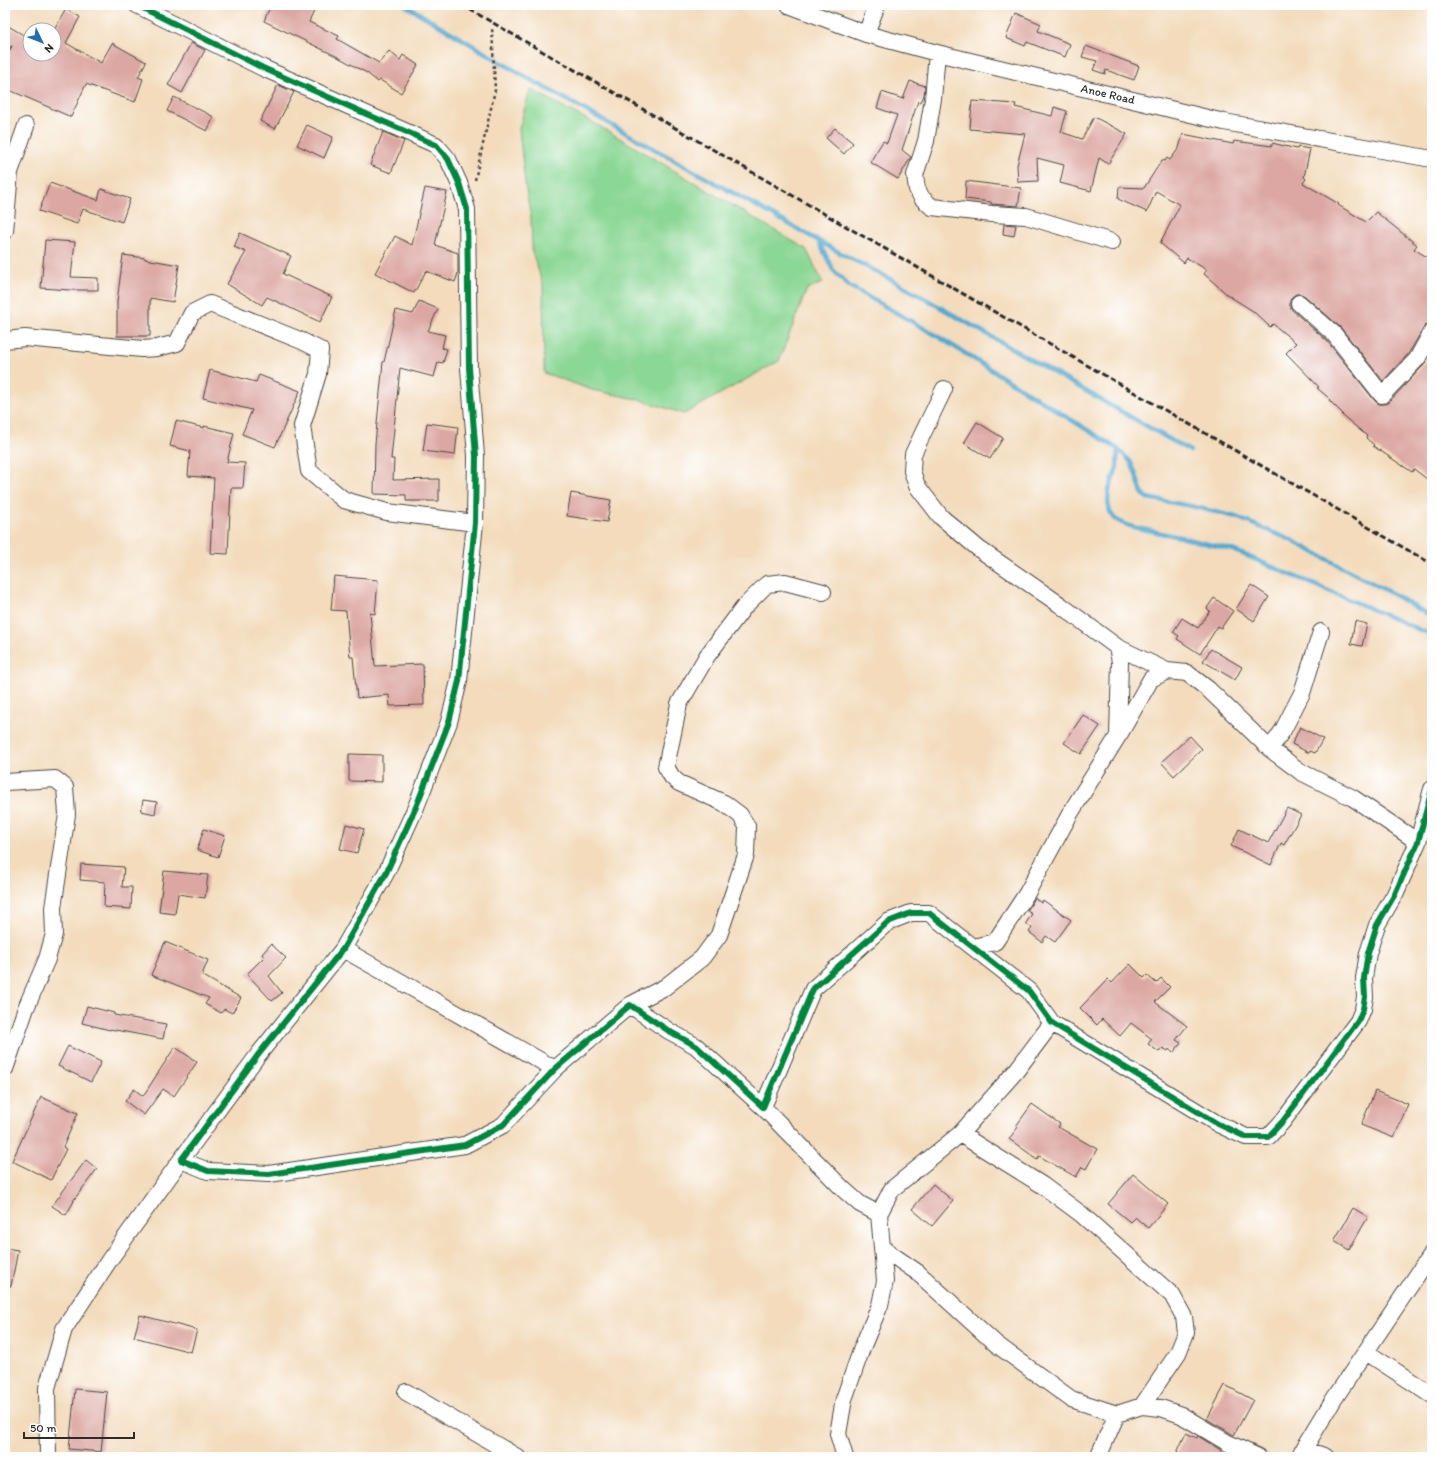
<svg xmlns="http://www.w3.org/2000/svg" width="1437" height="1462" viewBox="0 0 1437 1462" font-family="Itim,sans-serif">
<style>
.green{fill:#8bd795;stroke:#5b8160}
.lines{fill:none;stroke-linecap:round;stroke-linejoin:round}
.stream{stroke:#55aad1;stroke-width:4.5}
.building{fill:#dca7a2}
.minor-casing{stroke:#494541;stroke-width:18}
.path{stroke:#494541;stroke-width:2.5;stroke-dasharray:3 3;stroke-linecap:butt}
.minor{stroke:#fff;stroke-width:16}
.rail{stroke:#2b2b2b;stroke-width:3;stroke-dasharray:6 3;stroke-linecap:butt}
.cycleway-casing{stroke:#fff;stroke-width:8}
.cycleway{stroke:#00873e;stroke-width:6}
.labels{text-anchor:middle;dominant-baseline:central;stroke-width:4;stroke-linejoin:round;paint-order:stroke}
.street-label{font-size:12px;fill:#2b2b2b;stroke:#fff}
</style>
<rect width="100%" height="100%" fill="#fff"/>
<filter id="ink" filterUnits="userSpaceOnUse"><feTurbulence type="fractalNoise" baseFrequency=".025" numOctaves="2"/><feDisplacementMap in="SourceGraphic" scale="8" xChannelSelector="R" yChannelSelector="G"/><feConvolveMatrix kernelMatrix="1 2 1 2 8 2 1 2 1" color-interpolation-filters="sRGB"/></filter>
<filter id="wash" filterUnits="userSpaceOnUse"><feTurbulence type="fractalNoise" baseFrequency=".012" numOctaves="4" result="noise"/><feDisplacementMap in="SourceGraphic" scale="16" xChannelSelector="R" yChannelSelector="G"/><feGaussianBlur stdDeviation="0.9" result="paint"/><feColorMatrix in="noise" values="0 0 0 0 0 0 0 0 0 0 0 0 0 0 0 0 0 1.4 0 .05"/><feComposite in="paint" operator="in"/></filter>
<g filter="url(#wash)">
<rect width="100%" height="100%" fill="#f3dbbc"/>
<path class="green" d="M530 89 601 127 806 249 823 283 807 289 779 361 684 414 641 400 592 390 544 373 543 284 532 252 531 218 525 184 519 129Z"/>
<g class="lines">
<path class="stream" d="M405 5 531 80 844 255 898 283 1190 451
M818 240 833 270 849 286 934 334 1118 449 1130 461 1135 472 1142 493 1147 498 1191 506 1236 517 1291 540 1391 593 1432 617
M1118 449 1117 467 1109 490 1108 502 1110 512 1115 519 1122 523 1133 527 1180 537 1233 550 1432 635"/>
</g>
<g id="blocks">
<path class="building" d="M271 5H317L309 22 339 36 337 39 379 63 389 51 400 60 403 55 418 65 401 93 380 80 378 82 367 73 336 56 264 21Z
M66 9 80 17 66 43 101 63 112 43 146 62 138 77 143 79 135 102 86 84 71 117 5 88V60L12 46H11L5 56V24L30 39V54H54V30Z
M1016 13 1041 24 1038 31 1070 44 1065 57 1027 42 1025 46 1006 38Z
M191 43 205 50 182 93 168 85Z
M1086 46 1139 66 1134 80 1106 70 1105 74 1093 70 1097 61 1082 57Z
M910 81 925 86 924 95 921 102 918 101 902 150 911 157 898 179 870 162 883 141 887 143 897 115 877 108 882 92 903 99Z
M278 85 294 92 275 129 260 121Z
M174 97 214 117 207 131 167 111Z
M972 101 1016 104 1015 107 1052 116 1054 107 1067 111 1061 132 1082 139 1094 117 1127 134 1108 164 1099 158 1091 191 1060 183 1064 165 1037 158 1038 181 1018 182 1017 165 1025 134 970 129Z
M307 125 333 137 324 158 297 145Z
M835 128 853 143 844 154 826 138Z
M383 132 404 141 391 173 370 165Z
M1183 134 1233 144 1234 141 1272 146V143L1297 149 1298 147 1310 149 1304 177 1306 179 1303 183 1339 204 1338 205 1366 222 1376 212 1417 245 1414 249 1432 260V323L1427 324 1424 327 1409 353 1383 381 1341 328 1305 296 1301 294H1296L1292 297 1290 301V306L1292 310 1327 341 1375 401 1379 404H1385L1389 402 1424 365 1432 352V483L1414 469 1412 472 1373 446 1374 445 1366 438 1367 436 1342 415 1343 414 1329 400 1330 399 1317 388 1319 387 1286 353 1296 343 1273 324 1270 327 1253 311 1229 296 1204 274 1207 270 1187 258 1184 263 1160 243 1180 205 1156 191 1147 212 1118 199 1119 187 1144 188 1162 160 1165 161 1167 158 1170 160 1179 148Z
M966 181 1021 188 1018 206 991 204V202L965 199Z
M50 183 98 200 101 189 130 199 122 222 83 209 77 224 39 211Z
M425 188 447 192 435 245 458 253V273L455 282 426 271 414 293 375 273 395 236 412 245Z
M1004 224 1016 225 1014 236 1003 234Z
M240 233 291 256 283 274 332 297 320 322 267 297 262 305 227 284 246 252 234 247Z
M45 240 75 242 71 277 98 278V290H70L41 288Z
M123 255 145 258V259L179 265 173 302 150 298V336H117V302Z
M419 301 438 309 428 331 445 335 442 348 447 349 443 363 438 362 434 377 400 368 391 459H394L393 480 439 479V501H406V495L374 494 375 444 383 362H384L396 310 413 314Z
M210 370 256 382 259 375 300 391 275 447 242 434 252 410 203 398Z
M176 421 204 428V426L234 433 227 462 245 463 243 488H231L228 554 210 553 214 478 188 476 190 451 170 446Z
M977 422 1003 438 990 459 964 443Z
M427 423 458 427 455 455 423 451Z
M571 493 611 500 607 522 567 516Z
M334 576 378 580 375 614 370 613 375 666 423 664 424 705 390 706 389 695 357 698 353 657H350L346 611 331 610Z
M1251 585 1269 597 1254 621 1236 609Z
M1214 598 1233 611 1221 628 1218 626 1200 654 1177 639 1179 636 1173 632 1182 618 1198 628 1210 611 1207 608Z
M1355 621 1367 624 1362 646 1351 644Z
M1211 649 1242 667 1235 680 1203 661Z
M1083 715 1100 726 1081 754 1064 743Z
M1300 727 1323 739 1315 753 1310 751 1309 753 1292 744Z
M1190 736 1202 749 1174 776 1161 762Z
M349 754 382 755V782L349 781Z
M143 800 157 802 155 814 141 811Z
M1287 808 1301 815 1284 845 1281 843 1271 865 1231 846 1239 829 1268 843Z
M346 824 364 829 357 853 340 849Z
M204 829 225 836 218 857 197 850Z
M81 864 124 867 122 887H132L131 909 104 907 105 882 80 880Z
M164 871 208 875 205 898 178 894 175 914 159 912Z
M1035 898 1041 903 1043 900 1071 920 1055 942 1046 936 1042 942 1029 932 1032 928 1026 923 1032 914 1027 911Z
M165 942 208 960 202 975 241 998 232 1013 224 1009 221 1013 205 1004 209 998 151 975Z
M271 944 286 958 269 976 282 993 272 1001 247 974 264 957 262 954Z
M1130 964 1144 978 1147 975 1156 983 1161 978 1170 987 1155 1002 1187 1026 1176 1040 1181 1043 1173 1053 1169 1049 1168 1051 1163 1048 1159 1052 1148 1044 1152 1039 1131 1023 1120 1036 1102 1019 1097 1025 1080 1008 1108 979 1112 983Z
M87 1006 114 1013V1015L166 1024 163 1039 110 1029V1030L82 1023Z
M68 1046 101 1062 91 1082 58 1066Z
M175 1047 197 1062 174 1096 163 1089 144 1115 125 1101 134 1089 143 1096Z
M1375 1091 1408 1104 1394 1138 1361 1125Z
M41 1097 78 1113 63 1147 66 1149 51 1180 12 1161Z
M1032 1104 1060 1124 1058 1127 1097 1149 1086 1169 1082 1167 1076 1177 1039 1156 1037 1159 1009 1139 1018 1127 1016 1126Z
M86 1160 97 1169 73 1201H74L66 1215 52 1206Z
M1133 1174 1168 1204 1148 1228 1135 1217 1130 1222 1108 1204Z
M933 1184 953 1201 932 1226 912 1209Z
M1353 1208 1368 1217 1349 1250 1334 1241Z
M5 1248 18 1250 11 1286 5 1285Z
M140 1315 197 1330 191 1352 134 1337Z
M1225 1385 1253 1400 1234 1435 1207 1419Z
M75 1389 107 1392 101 1452 69 1449Z
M1186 1433 1197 1438 1198 1436 1222 1451 1219 1457H1175Z"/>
</g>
</g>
<g filter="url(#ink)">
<use href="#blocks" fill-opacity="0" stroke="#494541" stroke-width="1"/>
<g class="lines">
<defs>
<path id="minor" d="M137 5 263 68 436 145 448 159 459 183 467 209 469 368 476 456 475 523 459 681 449 722 416 807 386 873 343 949 258 1055 181 1160 208 1171 269 1174 465 1145 503 1125 555 1069 630 1005 669 1031 696 1046 763 1107 813 989 888 922 911 913H929L1029 991 1052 1023 1218 1124 1246 1137H1268L1283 1121 1358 1021 1363 1009 1365 997 1364 978 1368 953 1377 925 1395 894 1418 842 1432 789
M789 5 866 34 937 53 1224 122 1432 159
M866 34 877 5
M937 53 933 99 926 141 915 175 917 189 922 198 932 207 992 214 1026 216 1112 242
M5 231 10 172 26 126
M1299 303 1334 334 1382 395 1417 359 1432 332
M5 340 25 338 142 349 157 348 177 343 192 313 210 304 302 341 320 350 318 374 302 426 309 471 344 500 387 512 475 523
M944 389 913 454 912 471 917 486 941 517 979 549 1059 604 1117 647 1120 662 1118 736 1071 812 1027 893 995 942 973 947
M1117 647 1167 671
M1119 735 1151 679 1167 671 1187 673 1208 689 1270 749 1301 772 1353 798 1418 842
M1270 749 1283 730 1302 693 1321 632
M5 782 55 779 65 787 67 814 53 908 54 934 47 959 26 1008 5 1069
M343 949 555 1069
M630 1005 665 987 702 958 719 935 746 855 747 826 740 815 724 803 679 783 672 777 666 767 679 704 707 656 744 607 767 584 785 582 823 592
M763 1107 843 1189 860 1204 879 1214 892 1189 960 1134 1016 1071 1052 1023
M960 1134 1042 1185 1081 1214 1172 1295 1184 1317 1186 1333 1178 1353 1142 1406
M882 1248 917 1272 996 1344 1071 1399 1117 1414 1142 1406 1161 1408 1181 1415 1228 1443 1258 1457
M1366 1352 1432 1395
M406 1392 517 1457
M1302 1451 1318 1454 1326 1457
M48 1457 47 1388 64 1329 110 1259 181 1160
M845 1457 838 1434 844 1399 862 1348 880 1305 885 1281 879 1214
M1098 1457 1117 1414
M1299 1457 1334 1399 1432 1253"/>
</defs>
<use href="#minor" class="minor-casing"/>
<path class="path" d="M475 180 495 90 492 27"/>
<use href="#minor" class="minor"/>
<path class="rail" d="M462 5 1432 564"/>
<defs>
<path id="cycleway" d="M137 5 263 68 436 145 448 159 459 183 467 209 469 368 476 456 475 523 459 681 449 722 416 807 386 873 343 949 258 1055 181 1160 208 1171 269 1174 465 1145 503 1125 555 1069 630 1005 669 1031 696 1046 763 1107 813 989 888 922 911 913H929L1029 991 1052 1023 1218 1124 1246 1137H1268L1283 1121 1358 1021 1363 1009 1365 997 1364 978 1368 953 1377 925 1395 894 1418 842 1432 789"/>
</defs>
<use href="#cycleway" class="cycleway-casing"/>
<use href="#cycleway" class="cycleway"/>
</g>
</g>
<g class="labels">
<g class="street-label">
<text transform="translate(1108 94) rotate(13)">Anoe Road</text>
</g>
</g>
<rect width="1437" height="1462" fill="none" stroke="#fff" stroke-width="20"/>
<g transform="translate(42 42) rotate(133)"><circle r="19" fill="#ffffff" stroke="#aaaaaa"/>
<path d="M0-3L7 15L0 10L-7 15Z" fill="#1f6fb2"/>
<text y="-6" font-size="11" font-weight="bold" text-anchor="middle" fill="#2b2b2b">N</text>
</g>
<path d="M24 1432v6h110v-6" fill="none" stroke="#2b2b2b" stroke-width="2"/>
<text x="30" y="1432" font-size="12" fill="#2b2b2b" stroke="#ffffff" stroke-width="3" paint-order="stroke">50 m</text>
</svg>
